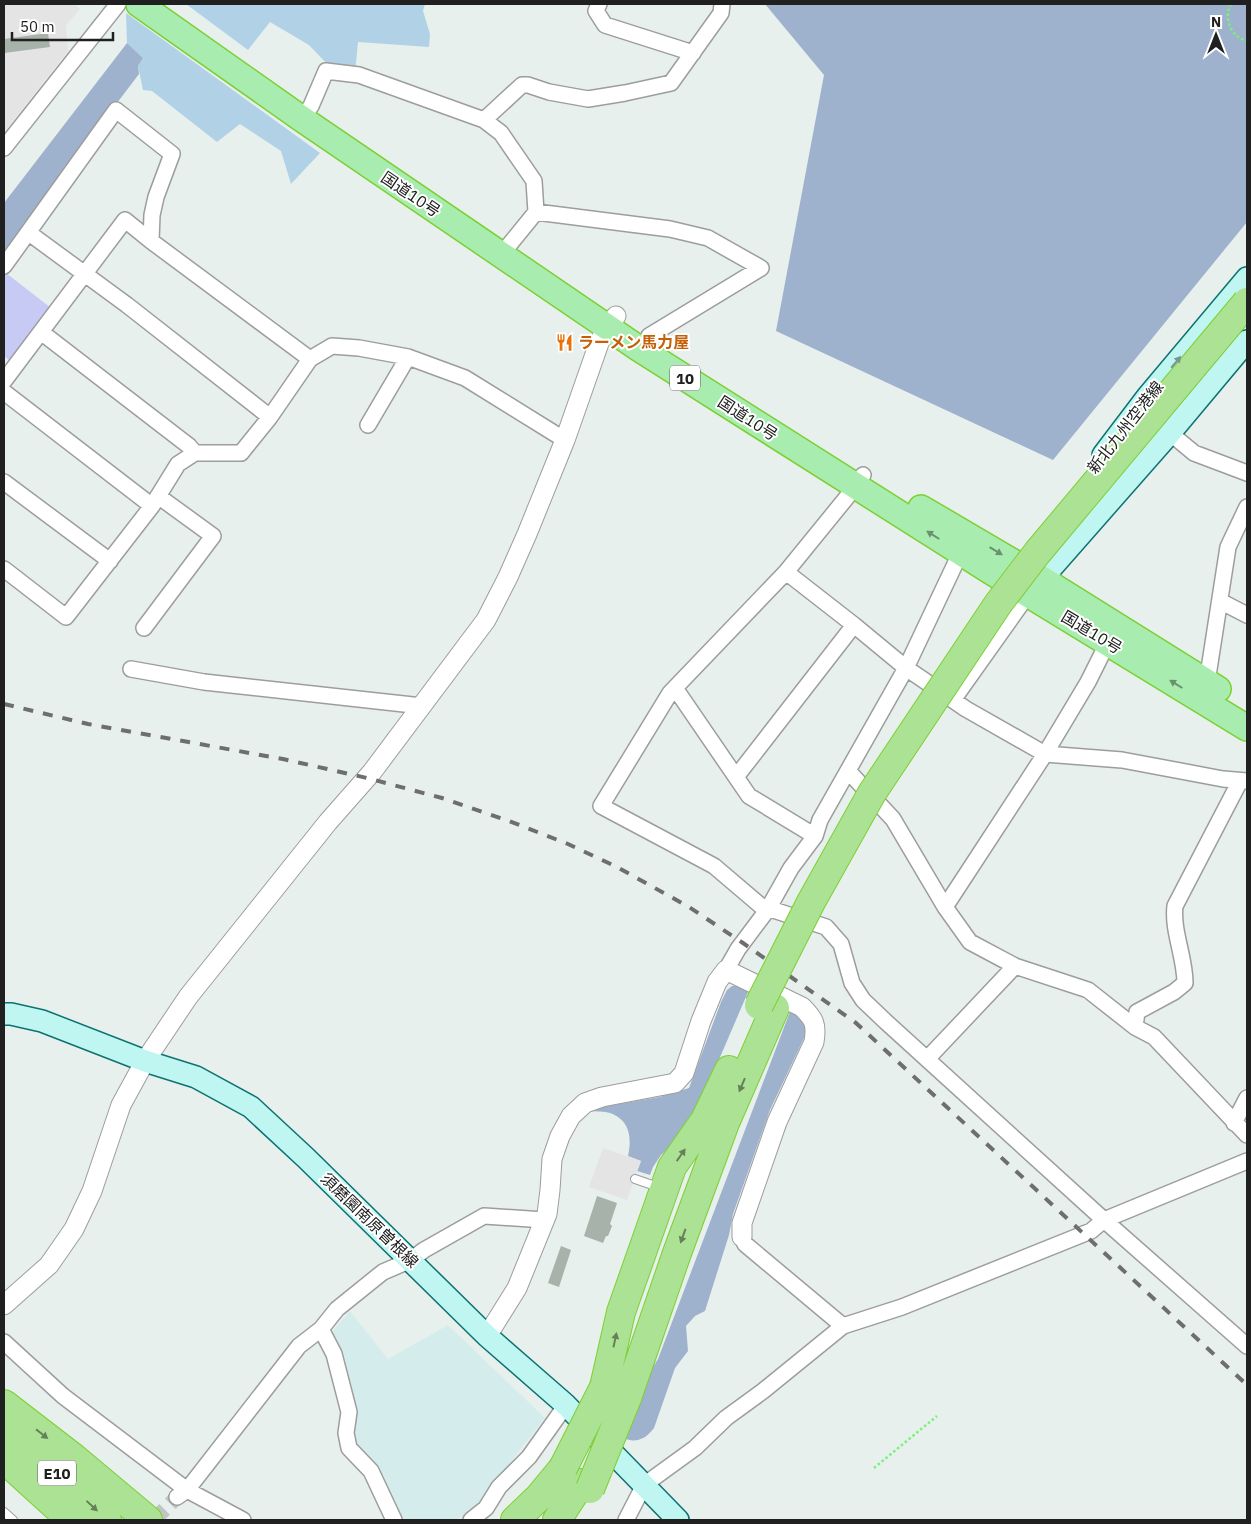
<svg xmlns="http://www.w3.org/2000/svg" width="1251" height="1524" viewBox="0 0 1251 1524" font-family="'IBM Plex Sans','Noto Sans JP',sans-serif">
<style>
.farmland{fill:#d4edec}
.grass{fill:#b1d2e6}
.forest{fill:#9fb2cd}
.park{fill:#c8caf6}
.parking{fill:#e4e4e4}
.building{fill:#a6b2aa}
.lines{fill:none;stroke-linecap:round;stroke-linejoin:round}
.minor-tunnel{stroke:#bfc6c3;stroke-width:15;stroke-dasharray:15 8;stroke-linecap:butt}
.service-casing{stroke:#9d9d9d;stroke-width:10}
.minor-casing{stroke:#9d9d9d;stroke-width:18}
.tertiary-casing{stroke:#9d9d9d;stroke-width:21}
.secondary-casing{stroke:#0c7271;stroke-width:24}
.trunk-casing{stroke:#7cd032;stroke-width:28}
.motorway-casing{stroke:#7cd032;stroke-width:30}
.path{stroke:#79f177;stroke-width:2.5;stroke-dasharray:2.5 2.5;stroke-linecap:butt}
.service{stroke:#fff;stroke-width:8}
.minor{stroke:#fff;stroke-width:15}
.tertiary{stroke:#fff;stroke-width:19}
.secondary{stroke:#bff6f2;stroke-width:21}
.trunk{stroke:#a9ecaf;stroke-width:25}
.motorway{stroke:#ace294;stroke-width:28}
.rail{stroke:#6e6e6e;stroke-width:4;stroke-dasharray:10 10;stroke-linecap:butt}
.motorway-bridge-casing{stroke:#7cd032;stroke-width:30;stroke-linecap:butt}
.motorway-bridge{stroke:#ace294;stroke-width:28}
.oneway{fill:#779694}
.oneway2{fill:#6b906f}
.oneway3{fill:#66815a}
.labels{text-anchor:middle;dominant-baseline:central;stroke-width:4;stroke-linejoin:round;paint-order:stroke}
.shield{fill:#fff;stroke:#636363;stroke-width:1}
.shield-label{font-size:15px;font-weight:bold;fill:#202020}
.street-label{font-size:16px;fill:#202020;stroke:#fff}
.food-label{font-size:16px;font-weight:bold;fill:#c56008;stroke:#fff;text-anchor:start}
</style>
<rect width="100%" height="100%" fill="#e7f0ec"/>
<path class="farmland" d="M350 1311 388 1359 448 1325 545 1418 480 1501 457 1520H405L400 1516 357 1448 353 1427 354 1405 332 1332Z"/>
<path class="grass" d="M186 4H425L423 11 430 34 429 47 358 42 355 73 332 69 309 45 270 22 248 50Z
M126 13 320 153 291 184 281 151 240 124 217 142 152 91 143 90 138 66 143 58 127 43Z"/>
<path class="forest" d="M765 4H1247V222L1053 460 776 331 824 75Z
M127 43 143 58 138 66 139 74 4 252V203Z
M732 986H736L748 992 688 1132 661 1155 653 1167 650 1175 637 1171 641 1161 628 1156C632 1138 630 1120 610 1113 604 1111 597 1112 590 1111L602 1107 659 1097 689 1088 721 1002 727 990Z
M791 1009 806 1021 807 1029 804 1038 770 1110 733 1214 729 1235 705 1311 695 1316 686 1326 688 1351 675 1368 654 1428C645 1440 635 1444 621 1437L632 1420 653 1367 658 1359Z"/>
<path class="park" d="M6 273 51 308 10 361 4 356V276Z"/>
<path class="parking" d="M4 4H74L80 9 66 25 68 51 4 132Z
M603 1148 641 1161 627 1200 589 1187Z"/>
<path class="building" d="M48 33 50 47 4 53V39Z
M597 1196 617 1203 610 1224 612 1226 608 1236H606L603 1243 584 1236Z
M561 1246 571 1250 559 1287 548 1283Z"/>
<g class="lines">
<path class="minor-tunnel" d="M154 1520 177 1497"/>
<defs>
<path id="service" d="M635 1179 661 1188
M4 1512 13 1520"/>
<path id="minor" d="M599 4 596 11 605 25 693 53
M302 119 311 106 326 71 359 75 484 120 501 133 534 181 536 212 501 255
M484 120 522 85H528L549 92 588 99 625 93 671 83 721 13 722 4
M4 148 118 4
M536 212 670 229 708 238 761 268 649 336
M29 233 127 305 270 417
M4 266 116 110 172 154 156 197 152 215 151 241 310 359
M41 332 189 446 195 453
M4 381 125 220 151 241
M4 392 152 506
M368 425 408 357
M1170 433 1194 453 1247 473
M863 475 856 486 786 572 670 693 601 806 714 866 761 906 826 927 841 944 852 983 863 1000 885 1021 1104 1220 1247 1346
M4 482 110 561
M4 569 66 617 152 506 178 464 195 453H241L270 417 310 359 332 346 359 348 408 357 465 378 565 440
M786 572 854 625 906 668 966 709 1045 754 1122 760 1223 779 1247 781
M1220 601 1247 615
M144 628 213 536 158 496
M131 669 204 682 422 706
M1203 687 1207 682 1228 547 1247 507
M675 688 749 796 815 836
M953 700 1029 593
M849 772 893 819 945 907 970 942 1015 966 1088 990 1135 1027 1154 1037 1247 1135
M736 777 854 625
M945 907 1045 754 1088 682 1111 636
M726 970 738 949 768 909 791 868 815 836 820 820 906 668 957 560 958 550
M1135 1027 1137 1012 1174 992 1185 983C1185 957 1172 931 1175 906L1240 781
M927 1059 1015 966
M1234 1123 1247 1098
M742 1237 745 1244 843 1326
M321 1329 334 1354 349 1412 346 1433 349 1448 371 1471 394 1520
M4 1342 63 1396 187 1490 243 1520
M177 1497 187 1490 299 1346 321 1329 337 1309 383 1272 411 1260 424 1250 484 1216 544 1220
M471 1520 486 1508 499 1487 529 1457 566 1405
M626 1520 644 1485 695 1448 726 1418 763 1391 843 1326 902 1307 1091 1231 1104 1220 1247 1161"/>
<path id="tertiary" d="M4 1305 49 1265 74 1229 92 1191 121 1105 145 1061 188 997 328 822 372 772 486 620 508 577 527 534 565 440 599 343 607 327 616 316
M487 1336 517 1288 547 1214 550 1190 552 1159 560 1136 571 1116 585 1103 602 1097 675 1083 684 1073 701 1021 717 982 726 970 802 1007C814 1019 817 1024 814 1042L777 1122 742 1223V1237"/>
<path id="secondary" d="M1103 455 1147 397 1247 278
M1032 590 1170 433 1247 341
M4 1014H11L42 1021 145 1061 196 1077 251 1107 306 1158 487 1336 566 1405 678 1520"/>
<path id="trunk" d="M139 4 302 119 638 348 990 571 1247 728
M921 508 1042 579 1218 689"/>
<path id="motorway" d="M604 1387 621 1312 672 1167 705 1120 729 1070
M627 1398 677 1253 725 1123 775 1008
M4 1404 74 1458 148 1520
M4 1427 55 1471 107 1520
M4 1459 71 1520
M515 1520 539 1497 563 1468
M557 1520 581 1483"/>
</defs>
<use href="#service" class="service-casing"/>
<use href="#minor" class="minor-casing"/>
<use href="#tertiary" class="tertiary-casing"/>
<use href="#secondary" class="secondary-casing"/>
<use href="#trunk" class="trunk-casing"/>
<use href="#motorway" class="motorway-casing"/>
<path class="path" d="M1231 4C1223 18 1231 37 1247 41
M874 1468 937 1416"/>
<use href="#service" class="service"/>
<use href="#minor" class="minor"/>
<use href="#tertiary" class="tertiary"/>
<use href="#secondary" class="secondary"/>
<use href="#trunk" class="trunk"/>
<use href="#motorway" class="motorway"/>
<path class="rail" d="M4 704 88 724 283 759 367 778 442 798 509 821 568 844 617 867 689 907 743 943 856 1023 1247 1385"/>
<defs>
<path id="motorway-bridge" d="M759 1005 811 902 872 793 998 604 1037 553 1247 302
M563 1468 604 1387
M590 1489 627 1398"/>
</defs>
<use href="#motorway-bridge" class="motorway-bridge-casing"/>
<use href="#motorway-bridge" class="motorway-bridge"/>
</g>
<defs><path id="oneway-solid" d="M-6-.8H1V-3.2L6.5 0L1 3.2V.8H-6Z" transform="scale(1.25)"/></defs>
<use class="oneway" href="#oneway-solid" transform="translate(1176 362) rotate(-50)"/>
<g class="oneway2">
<use href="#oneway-solid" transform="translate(933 535) rotate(-148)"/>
<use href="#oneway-solid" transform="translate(996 551) rotate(31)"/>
<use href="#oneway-solid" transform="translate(1176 684) rotate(-148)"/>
</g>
<g class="oneway3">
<use href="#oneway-solid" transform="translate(742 1085) rotate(113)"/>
<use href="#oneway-solid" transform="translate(681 1155) rotate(-55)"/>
<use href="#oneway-solid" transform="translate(683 1236) rotate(110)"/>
<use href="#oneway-solid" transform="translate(615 1340) rotate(-78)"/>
<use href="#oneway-solid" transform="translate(42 1434) rotate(38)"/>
<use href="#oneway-solid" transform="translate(92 1506) rotate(43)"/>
</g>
<defs>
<symbol id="restaurant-bare" viewBox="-9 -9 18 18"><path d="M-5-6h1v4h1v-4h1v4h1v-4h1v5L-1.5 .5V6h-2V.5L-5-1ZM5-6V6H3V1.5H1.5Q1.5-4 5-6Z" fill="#e8710a" stroke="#fff" stroke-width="2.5" paint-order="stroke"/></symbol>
</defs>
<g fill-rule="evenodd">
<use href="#restaurant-bare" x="552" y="330" width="25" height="25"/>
</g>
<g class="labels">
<g class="shield">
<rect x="670" y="365.5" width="30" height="25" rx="4"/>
<rect x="38" y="1460.5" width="38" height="25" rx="4"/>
</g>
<g class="shield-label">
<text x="685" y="378">10</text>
<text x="57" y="1473">E10</text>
</g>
<g class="street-label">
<text transform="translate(411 194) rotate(34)">国道10号</text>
<text transform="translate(748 418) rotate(33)">国道10号</text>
<text transform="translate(1125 427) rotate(-52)">新北九州空港線</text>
<text transform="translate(1092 632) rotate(31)">国道10号</text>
<text transform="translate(370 1220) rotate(44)">須磨園南原曽根線</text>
</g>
<g class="food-label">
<text x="578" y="342">ラーメン馬力屋</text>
</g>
</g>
<rect width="1251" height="1524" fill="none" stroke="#202020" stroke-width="10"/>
<g transform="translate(1216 35)" stroke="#ffffff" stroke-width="4" paint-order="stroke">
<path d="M0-4L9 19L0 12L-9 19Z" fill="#202020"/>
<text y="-8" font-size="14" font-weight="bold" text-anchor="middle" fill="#202020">N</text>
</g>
<path d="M12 32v8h101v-8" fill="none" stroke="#202020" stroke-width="2.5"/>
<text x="20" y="32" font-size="15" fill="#202020" stroke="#ffffff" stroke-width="4" paint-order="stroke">50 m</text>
</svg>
